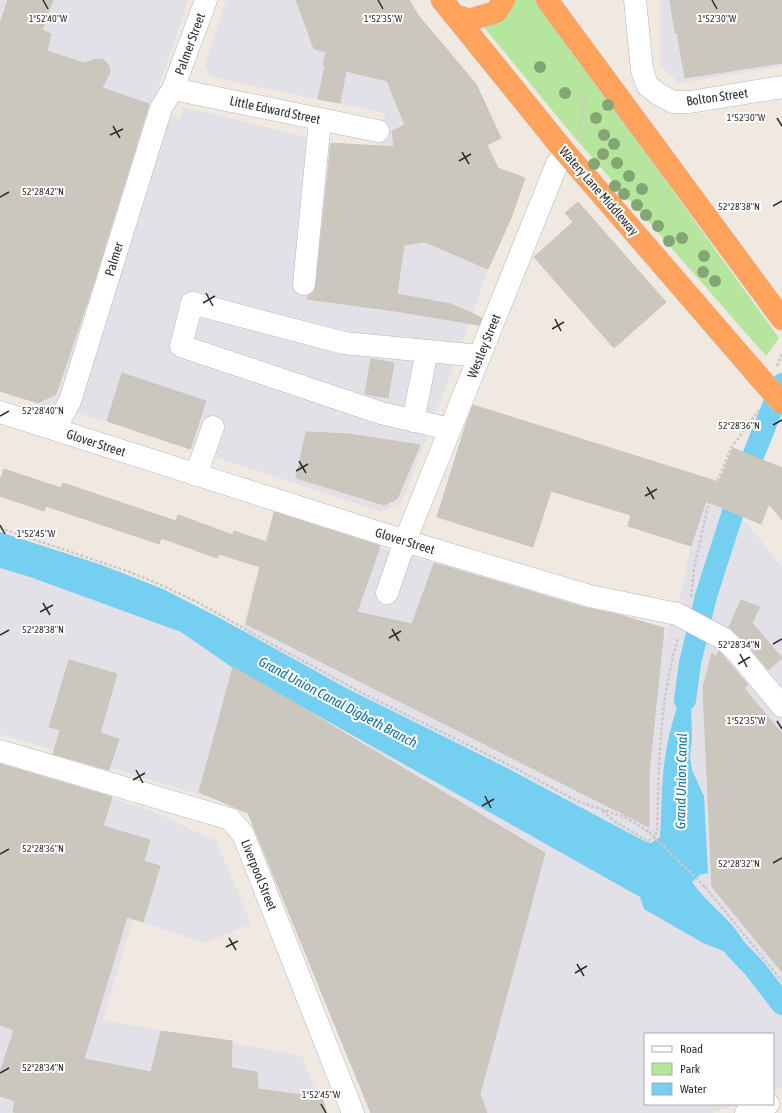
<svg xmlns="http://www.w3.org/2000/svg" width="782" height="1113" viewBox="0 0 782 1113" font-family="'Asap Condensed',sans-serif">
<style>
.industrial{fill:#e3e1e8}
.green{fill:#b6e59e}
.water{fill:#75cff0}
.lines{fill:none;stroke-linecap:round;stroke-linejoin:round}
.canal{stroke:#75cff0;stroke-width:22}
.building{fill:#cbc7bf;stroke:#cbc5ba}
.minor-casing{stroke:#b4b7c1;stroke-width:23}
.highway-casing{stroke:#c9c9c9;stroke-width:23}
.path{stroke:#c9c9c9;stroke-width:2.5;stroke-dasharray:3 2;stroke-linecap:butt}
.minor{stroke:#fff;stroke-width:22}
.highway{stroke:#ffa35c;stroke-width:22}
.minor-bridge-casing{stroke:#b4b7c1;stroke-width:23;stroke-linecap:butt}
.highway-bridge-casing{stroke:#c9c9c9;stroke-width:23;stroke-linecap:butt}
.path-bridge{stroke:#c9c9c9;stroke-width:2.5;stroke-dasharray:3 2;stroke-linecap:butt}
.minor-bridge{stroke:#fff;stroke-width:22}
.highway-bridge{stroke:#ffa35c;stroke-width:22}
.tree{fill:#84a574}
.ticks{fill:none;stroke:#2e2e2e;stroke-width:1.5}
.labels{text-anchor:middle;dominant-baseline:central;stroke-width:4;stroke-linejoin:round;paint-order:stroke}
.street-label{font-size:13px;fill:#2e2e2e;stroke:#fff}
.water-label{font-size:14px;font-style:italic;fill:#0d6fa3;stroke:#fff}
.ticks-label{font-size:10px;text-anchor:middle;fill:#2e2e2e;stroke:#fff;stroke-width:4;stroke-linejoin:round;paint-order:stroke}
</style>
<rect width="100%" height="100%" fill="#efe9e1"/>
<path class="industrial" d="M0 0H188L151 110 180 119 183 107 331 143 376 146 385 113 211 77 205 65 226 0H368L387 81 405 125 392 131 400 180 410 212 425 242 488 269 467 331 402 502 381 512 107 421 38 403 0 391Z
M660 0H782V66L679 83 660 65Z
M712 480 782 567V1088L773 1091V1034H645V1104H737L712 1113H370L254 822 247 812 233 805 0 734V568L30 577 181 632 233 667 271 518 389 551 522 587 665 636 680 597 691 546Z
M0 764 150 810 216 841 251 924 205 943 133 919 103 1020 302 1056 324 1113H0Z"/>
<path class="green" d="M514 0H535L779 338 766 356 575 138 483 26Z"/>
<path class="water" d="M0 532 102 565 163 589 216 616 348 689 507 768 644 841 651 843 660 837C662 811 661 784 665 758 669 727 681 696 690 667L692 738 690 757 692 770 704 796 708 873 700 875 692 882C706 903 730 918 743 940 748 949 751 960 755 969L741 958 703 943 644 909 640 897 233 668 181 632 30 577 0 568Z"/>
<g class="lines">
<path class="canal" d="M753 456 782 384
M685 700 690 663 706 596 733 512
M734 947 755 969 782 1004"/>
</g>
<path class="building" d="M8 0H53L42 30 51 34 47 51 84 63 97 59 104 60 109 66 110 72 102 88 149 104 93 285 56 394 38 403 0 391V23Z
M296 0H409L418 15 476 84 501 138 487 145 498 168 525 178 511 218 488 269 425 242 404 245 397 294 451 304 482 318 479 325 395 311 307 299 308 296 314 292 316 285 331 143 394 147 392 131 405 125 387 81 346 71 340 103 318 99 325 66 323 65 326 52 314 49Z
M670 0H782V63L685 78 677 33H675Z
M578 202 666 302 614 348 534 257 573 222 565 213Z
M371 359 394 363 388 398 365 394Z
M122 373 206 401 190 449 107 421Z
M473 405 719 482 733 448 782 468V520L769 504 761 524 706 501 691 546 628 526 631 515 551 491 533 547 437 517 466 424Z
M306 432 349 434 420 445 397 499 384 505 296 478Z
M4 469 61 488 63 483 176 521 178 515 233 535 234 531 267 542 274 512 380 546 357 612 412 624 434 563 586 608 620 615 664 628 649 773V827L246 624 260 567 219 554 217 558 161 538 159 544 46 506 44 511 0 496V481Z
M741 600 760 607 752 623 782 658 768 670 747 644 729 627Z
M719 651 748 685 744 688 782 734V972L712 887 703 688 712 653 716 657Z
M69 660 117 674 100 733 119 739 109 770 53 754 60 730 49 727Z
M233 667 261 683 545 853 480 1094 487 1113H371L248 813 199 792Z
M0 764 112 797 103 826 150 840 144 861 160 866 143 922 127 917 84 1059 151 1072 161 1031 232 1041 231 1068 257 1072 258 1089 322 1098 327 1113H23L13 1112 15 1101 0 1096V1072L14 1030 0 1025Z"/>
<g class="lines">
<defs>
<path id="minor" d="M635 0 642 70 647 85 658 94 673 102H690L782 87
M173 89 378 131
M304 284 320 120
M0 412 405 541 590 596 677 614
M413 421 427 351
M55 429 70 401 161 108 173 89 206 0
M450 429 381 413 181 346 192 303 344 343 480 356
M196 475 213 427
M387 593 405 541 557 164 565 152
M724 639 738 653 782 706
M0 751 230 819 243 834 353 1113
M746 1113 768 1104"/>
<path id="highway" d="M442 0 565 152 760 378
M547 0 782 319
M454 15 469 20 496 12 504 0"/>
</defs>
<use href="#minor" class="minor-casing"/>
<use href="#highway" class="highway-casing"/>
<path class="path" d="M577 133 581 126 586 90
M777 366 782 354
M0 528 127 571 161 585 199 603 268 642 364 694 513 767 577 801 627 818 649 832
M691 597 694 569 708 505 731 448 759 410
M603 811 614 821 647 841 655 838 657 830C659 766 659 700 678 639
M705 887 782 981"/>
<use href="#minor" class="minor"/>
<use href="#highway" class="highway"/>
<defs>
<path id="minor-bridge" d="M677 614 724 639"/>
<path id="highway-bridge" d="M760 378 782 403"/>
</defs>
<use href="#minor-bridge" class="minor-bridge-casing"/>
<use href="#highway-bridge" class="highway-bridge-casing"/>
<path class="path-bridge" d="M649 832 705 887"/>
<use href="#minor-bridge" class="minor-bridge"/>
<use href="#highway-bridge" class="highway-bridge"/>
</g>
<g class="tree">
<circle cx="540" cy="67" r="6"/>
<circle cx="565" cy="93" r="6"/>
<circle cx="608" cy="105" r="6"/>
<circle cx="596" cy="118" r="6"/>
<circle cx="604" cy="135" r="6"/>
<circle cx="614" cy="144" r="6"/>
<circle cx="603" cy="154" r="6"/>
<circle cx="617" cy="163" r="6"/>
<circle cx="594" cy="164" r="6"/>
<circle cx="629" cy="176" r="6"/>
<circle cx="615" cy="186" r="6"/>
<circle cx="642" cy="189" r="6"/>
<circle cx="624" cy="194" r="6"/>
<circle cx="637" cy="205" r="6"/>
<circle cx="646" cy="215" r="6"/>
<circle cx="658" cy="226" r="6"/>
<circle cx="682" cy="238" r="6"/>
<circle cx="669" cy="241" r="6"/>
<circle cx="704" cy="256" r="6"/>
<circle cx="703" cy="272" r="6"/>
<circle cx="715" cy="281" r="6"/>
</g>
<path class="ticks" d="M43 0 48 9M378 0 383 9M712 0 717 9M777 118 782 126M113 126 120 138M110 135 123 129M462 152 469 164M459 161 471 154M0 197 9 192M773 206 782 201M206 293 213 306M203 303 215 296M555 319 561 331M552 329 564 322M0 416 9 411M773 425 782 420M299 461 306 473M296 471 308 464M647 487 654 499M645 496 657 489M0 525 5 534M43 603 50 615M40 612 53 605M392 629 399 641M0 635 9 630M389 638 401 631M773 644 782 639M740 654 747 667M738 664 750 657M777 721 782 729M136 770 143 783M133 780 145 773M485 796 491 808M482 806 494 799M0 854 9 849M773 863 782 858M229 938 236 950M226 947 238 941M577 964 584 976M575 973 587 966M0 1073 9 1068M321 1104 326 1113"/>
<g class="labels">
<g class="street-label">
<text transform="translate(190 44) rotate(-70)">Palmer Street</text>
<text transform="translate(717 97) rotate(-8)">Bolton Street</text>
<text transform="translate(275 110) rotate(12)">Little Edward Street</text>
<text transform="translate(599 191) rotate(49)">Watery Lane Middleway</text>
<text transform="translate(114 259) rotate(-73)">Palmer</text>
<text transform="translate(484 346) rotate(-68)">Westley Street</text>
<text transform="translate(96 443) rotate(18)">Glover Street</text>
<text transform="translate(405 541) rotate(17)">Glover Street</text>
<text transform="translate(259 875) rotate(68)">Liverpool Street</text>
</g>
<g class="water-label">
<text transform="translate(338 702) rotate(28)">Grand Union Canal Digbeth Branch</text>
<text transform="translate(681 781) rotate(-89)">Grand Union Canal</text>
</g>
</g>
<g class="ticks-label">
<text x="48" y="22">1°52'40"W</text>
<text x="383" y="22">1°52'35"W</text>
<text x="717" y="22">1°52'30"W</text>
<text x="746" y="121">1°52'30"W</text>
<text x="43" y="195">52°28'42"N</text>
<text x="739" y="210">52°28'38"N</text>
<text x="43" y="414">52°28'40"N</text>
<text x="739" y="429">52°28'36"N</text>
<text x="36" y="537">1°52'45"W</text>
<text x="43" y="633">52°28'38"N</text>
<text x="739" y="648">52°28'34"N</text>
<text x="746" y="724">1°52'35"W</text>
<text x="43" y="852">52°28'36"N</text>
<text x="739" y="867">52°28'32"N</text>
<text x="43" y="1071">52°28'34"N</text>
<text x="321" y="1098">1°52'45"W</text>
</g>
<rect x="644" y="1033" width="130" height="72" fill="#ffffff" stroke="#ababab"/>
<rect x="652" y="1046" width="20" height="6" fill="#ffffff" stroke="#ababab"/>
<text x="680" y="1053" font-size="12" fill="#2e2e2e">Road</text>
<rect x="652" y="1063" width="20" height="12" fill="#b6e59e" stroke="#ababab"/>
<text x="680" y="1073" font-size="12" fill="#2e2e2e">Park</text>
<rect x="652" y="1083" width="20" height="12" fill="#75cff0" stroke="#ababab"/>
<text x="680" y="1093" font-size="12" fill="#2e2e2e">Water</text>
</svg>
